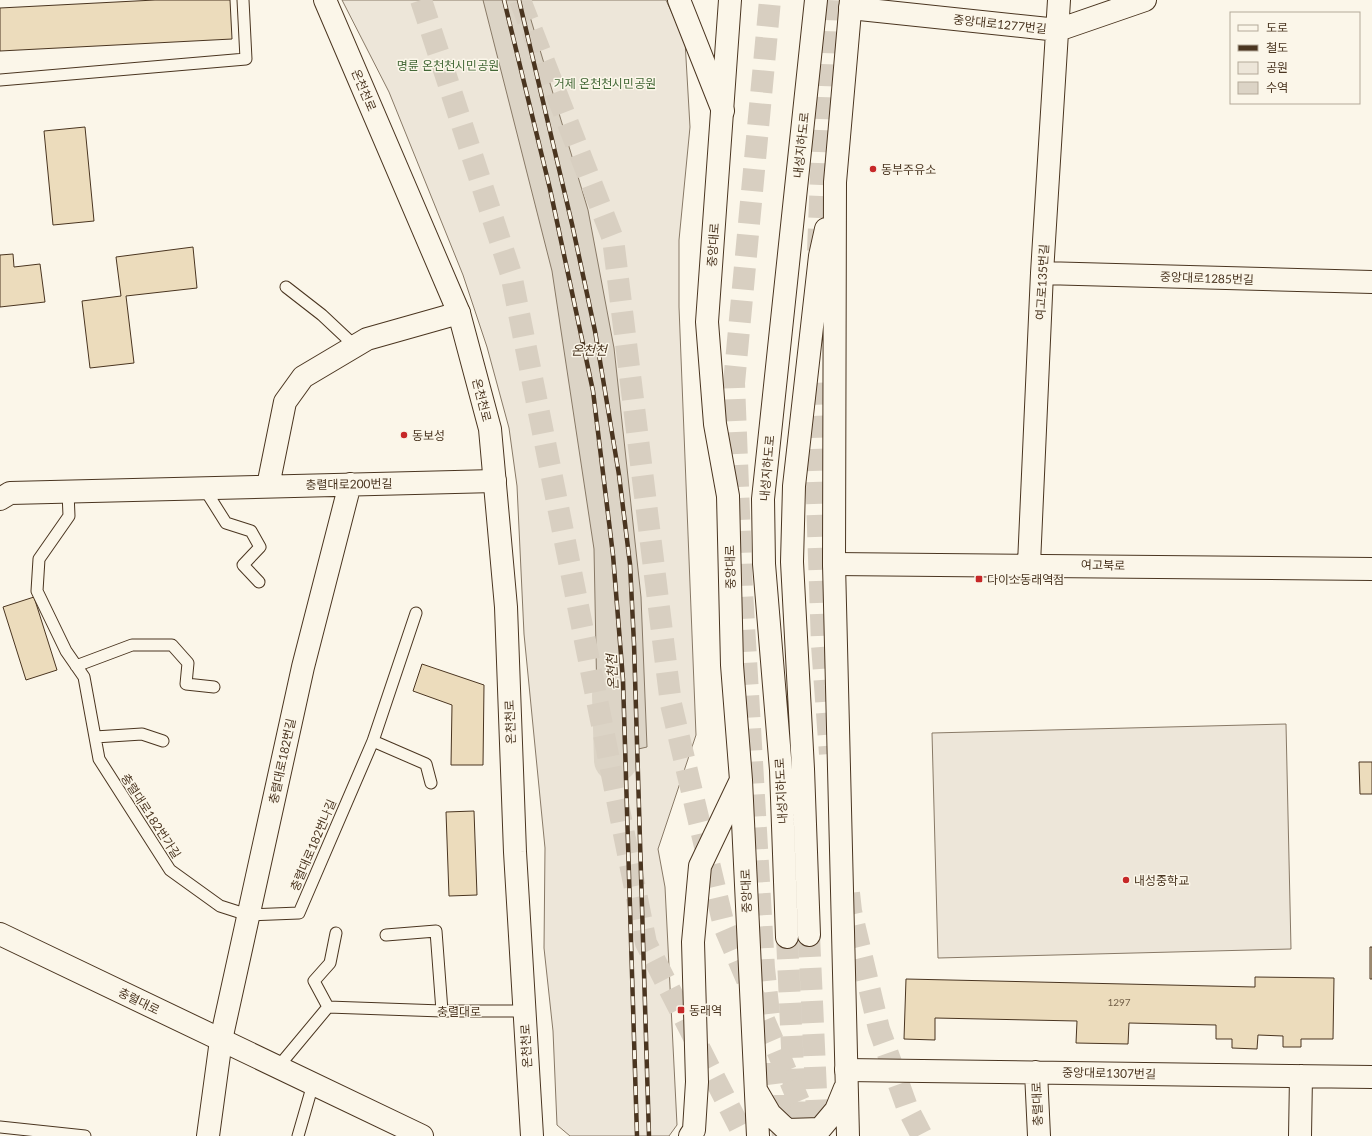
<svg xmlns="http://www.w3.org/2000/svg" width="1372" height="1136" viewBox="0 0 1372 1136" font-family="Lato,'Noto Sans KR',sans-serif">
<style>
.green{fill:#ede6d9;stroke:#887966}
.water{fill:#dcd4c6;stroke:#887966}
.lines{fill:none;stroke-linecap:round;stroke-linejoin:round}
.river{stroke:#dcd4c6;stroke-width:44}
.building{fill:#ecdcbc;stroke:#4a3520}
.primary-tunnel{stroke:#d8cfc1;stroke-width:22;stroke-dasharray:22 11;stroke-linecap:butt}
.highway-tunnel{stroke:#d8cfc1;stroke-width:22;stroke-dasharray:22 11;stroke-linecap:butt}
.lane-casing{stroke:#4a3520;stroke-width:13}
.street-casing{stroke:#4a3520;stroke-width:24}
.secondary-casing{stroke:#4a3520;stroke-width:24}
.primary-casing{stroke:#4a3520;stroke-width:24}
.lane{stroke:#fbf6e9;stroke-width:11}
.street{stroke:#fbf6e9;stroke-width:22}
.secondary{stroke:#fbf6e9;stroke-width:22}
.primary{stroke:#fbf6e9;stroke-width:22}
.rail-casing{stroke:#4a3520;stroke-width:4.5}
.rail{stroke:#fbf6e9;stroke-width:3;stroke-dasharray:9;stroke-linecap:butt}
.poi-dot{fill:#c62828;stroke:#fbf6e9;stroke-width:1.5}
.labels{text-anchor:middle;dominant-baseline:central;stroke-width:3;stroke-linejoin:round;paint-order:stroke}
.number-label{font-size:10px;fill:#725f47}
.street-label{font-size:12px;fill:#4a3520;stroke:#fbf6e9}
.park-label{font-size:12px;fill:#436837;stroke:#fbf6e9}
.poi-label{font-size:12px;fill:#4a3520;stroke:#fbf6e9;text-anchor:start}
.water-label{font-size:13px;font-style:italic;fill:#4a3520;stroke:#fbf6e9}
</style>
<rect width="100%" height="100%" fill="#fbf6e9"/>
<path class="green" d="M342 0H666L685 41 690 127 679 240V307L696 735 658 849 665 887 677 1125 669 1136H570L557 1125 553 1031 544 948 545 848 524 634 517 486 509 428 487 347 463 275 389 92Z
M1286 724 1291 949 938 958 932 733Z"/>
<path class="water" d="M483 0H525L588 210 614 348 641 597 647 747 617 754 598 752 594 549 552 271Z"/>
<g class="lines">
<path class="river" d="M614 695 616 760"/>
</g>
<path class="building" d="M155 0H230L232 39 0 51V8Z
M85 127 94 221 53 225 44 131Z
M193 247 197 288 126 296 134 363 90 368 82 301 121 296 116 257Z
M13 254 14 267 40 264 45 302 0 307V255Z
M34 597 57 670 26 680 3 607Z
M422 664 484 685 483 765H451L452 705 413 691Z
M1359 762H1372V794H1360Z
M474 811 477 895 449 896 446 812Z
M1370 947H1372V979H1370Z
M1255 977 1334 978 1333 1039H1301V1047H1283V1036L1258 1035 1257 1049 1232 1048V1039H1216V1025L1129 1023 1128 1044 1076 1043 1077 1021 935 1018V1040L904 1039 906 979 1255 987Z"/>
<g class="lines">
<path class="primary-tunnel" d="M809 935 818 1136
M787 937 796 1136"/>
<path class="highway-tunnel" d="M421 0 511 274 646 943 744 1136
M520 0 613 239 671 704 724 926 809 1125 818 1136
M818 251 828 0
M813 383 822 645 830 754
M849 893 851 911 879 1029 907 1107 922 1136
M769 1014 764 968 742 590 734 383 770 0
M774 1062 783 1136"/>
<defs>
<path id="lane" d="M0 80 246 59 243 0
M286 287 322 315 355 346
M204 488 226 523 251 531 260 547 243 565 259 582
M68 492 69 516 39 559 37 591 66 651 84 677 99 759 170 870 220 906 248 915 299 913 373 741 416 613
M76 666 132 645H172L188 663 186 684 214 687
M95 737 142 734 163 741
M373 741 426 764 431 783
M386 935 436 931 442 1011
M328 1007 314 981 330 963 336 933
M278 1067 328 1007 442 1011H524
M0 1127 85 1136
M298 1136 313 1084"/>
<path id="street" d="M679 0 723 111
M850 8 1058 30 1145 0
M1042 273 1372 282
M268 486 285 402 303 377 367 339 459 313
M0 499 10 493 495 481
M834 564 1372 569
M1029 564 1042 273 1059 0
M846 1070 1372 1077
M1036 1072 1039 1136
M208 1136 221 1040 303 667 350 484
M1300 1136 1301 1076"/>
<path id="secondary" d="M325 0 459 313 490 429 506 607 515 852 532 1136"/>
<path id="primary" d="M730 0 707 322 715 424 728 496 732 665 741 780 758 1136
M0 934 422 1136
M809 935 803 769 792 562 794 486 820 256 826 229
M787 937 781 770 764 564 763 499 816 0
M756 1090 770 1114 787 1130 820 1129 836 1110 845 1088
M690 1136 694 1130 697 1082 693 942 700 866 740 782
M848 1136 834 564 835 182 851 0"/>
</defs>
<use href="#lane" class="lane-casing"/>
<use href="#street" class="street-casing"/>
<use href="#secondary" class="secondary-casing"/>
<use href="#primary" class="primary-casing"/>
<use href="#lane" class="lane"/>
<use href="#street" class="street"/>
<use href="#secondary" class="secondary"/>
<use href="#primary" class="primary"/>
<defs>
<path id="rail" d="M504 0 550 189 593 391 613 555 623 680 637 1136
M519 0 572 224 595 331 619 475 630 564 634 644 649 1136"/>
</defs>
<use href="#rail" class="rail-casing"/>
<use href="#rail" class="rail"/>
</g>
<g class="poi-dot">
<circle cx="873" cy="169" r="4"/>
<circle cx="404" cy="435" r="4"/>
<rect x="975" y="575" width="8" height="8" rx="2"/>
<circle cx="1126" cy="880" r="4"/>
<rect x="677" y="1006" width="8" height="8" rx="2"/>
</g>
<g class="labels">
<g class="number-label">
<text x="1119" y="1002">1297</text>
</g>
<g class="street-label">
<text transform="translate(1000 24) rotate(6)">중앙대로1277번길</text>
<text transform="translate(364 90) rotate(67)">온천천로</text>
<text transform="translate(801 145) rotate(-84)">내성지하도로</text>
<text transform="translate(713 245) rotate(-86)">중앙대로</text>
<text transform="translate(1207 278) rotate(2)">중앙대로1285번길</text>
<text transform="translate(1042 282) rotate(-87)">여고로135번길</text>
<text transform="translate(482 400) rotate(76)">온천천로</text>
<text transform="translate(767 468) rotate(-85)">내성지하도로</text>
<text transform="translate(349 484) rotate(-1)">충렬대로200번길</text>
<text transform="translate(1103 565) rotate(1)">여고북로</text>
<text transform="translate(730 567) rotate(-91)">중앙대로</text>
<text transform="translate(510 722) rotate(-92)">온천천로</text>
<text transform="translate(282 761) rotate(-78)">충렬대로182번길</text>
<text transform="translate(781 791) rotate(-93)">내성지하도로</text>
<text transform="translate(151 816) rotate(57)">충렬대로182번가길</text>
<text transform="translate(313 845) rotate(-67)">충렬대로182번나길</text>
<text transform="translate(746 891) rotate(-92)">중앙대로</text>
<text transform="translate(139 1001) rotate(26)">충렬대로</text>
<text x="459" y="1011">충렬대로</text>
<text transform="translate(526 1046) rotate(-93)">온천천로</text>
<text transform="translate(1109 1073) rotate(1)">중앙대로1307번길</text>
<text transform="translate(1037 1104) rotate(-92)">충렬대로</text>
</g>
<g class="park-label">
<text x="448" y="65">명륜 온천천시민공원</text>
<text x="605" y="83">거제 온천천시민공원</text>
</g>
<g class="poi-label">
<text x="881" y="169">동부주유소</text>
<text x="412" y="435">동보성</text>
<text x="987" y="579">다이소동래역점</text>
<text x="1134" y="880">내성중학교</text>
<text x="689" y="1010">동래역</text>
</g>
<g class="water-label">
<text x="589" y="350">온천천</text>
<text transform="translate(612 672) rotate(-93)">온천천</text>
</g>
</g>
<rect x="1230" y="12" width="130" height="92" fill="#fbf6e9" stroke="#b4a999"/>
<rect x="1238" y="25" width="20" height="6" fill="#fbf6e9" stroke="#b4a999"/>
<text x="1266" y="32" font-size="12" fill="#4a3520">도로</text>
<rect x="1238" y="45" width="20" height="6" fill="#4a3520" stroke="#b4a999"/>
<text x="1266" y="52" font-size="12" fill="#4a3520">철도</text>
<rect x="1238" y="62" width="20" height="12" fill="#ede6d9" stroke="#b4a999"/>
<text x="1266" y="72" font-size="12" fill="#4a3520">공원</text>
<rect x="1238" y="82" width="20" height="12" fill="#dcd4c6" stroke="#b4a999"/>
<text x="1266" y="92" font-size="12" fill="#4a3520">수역</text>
</svg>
